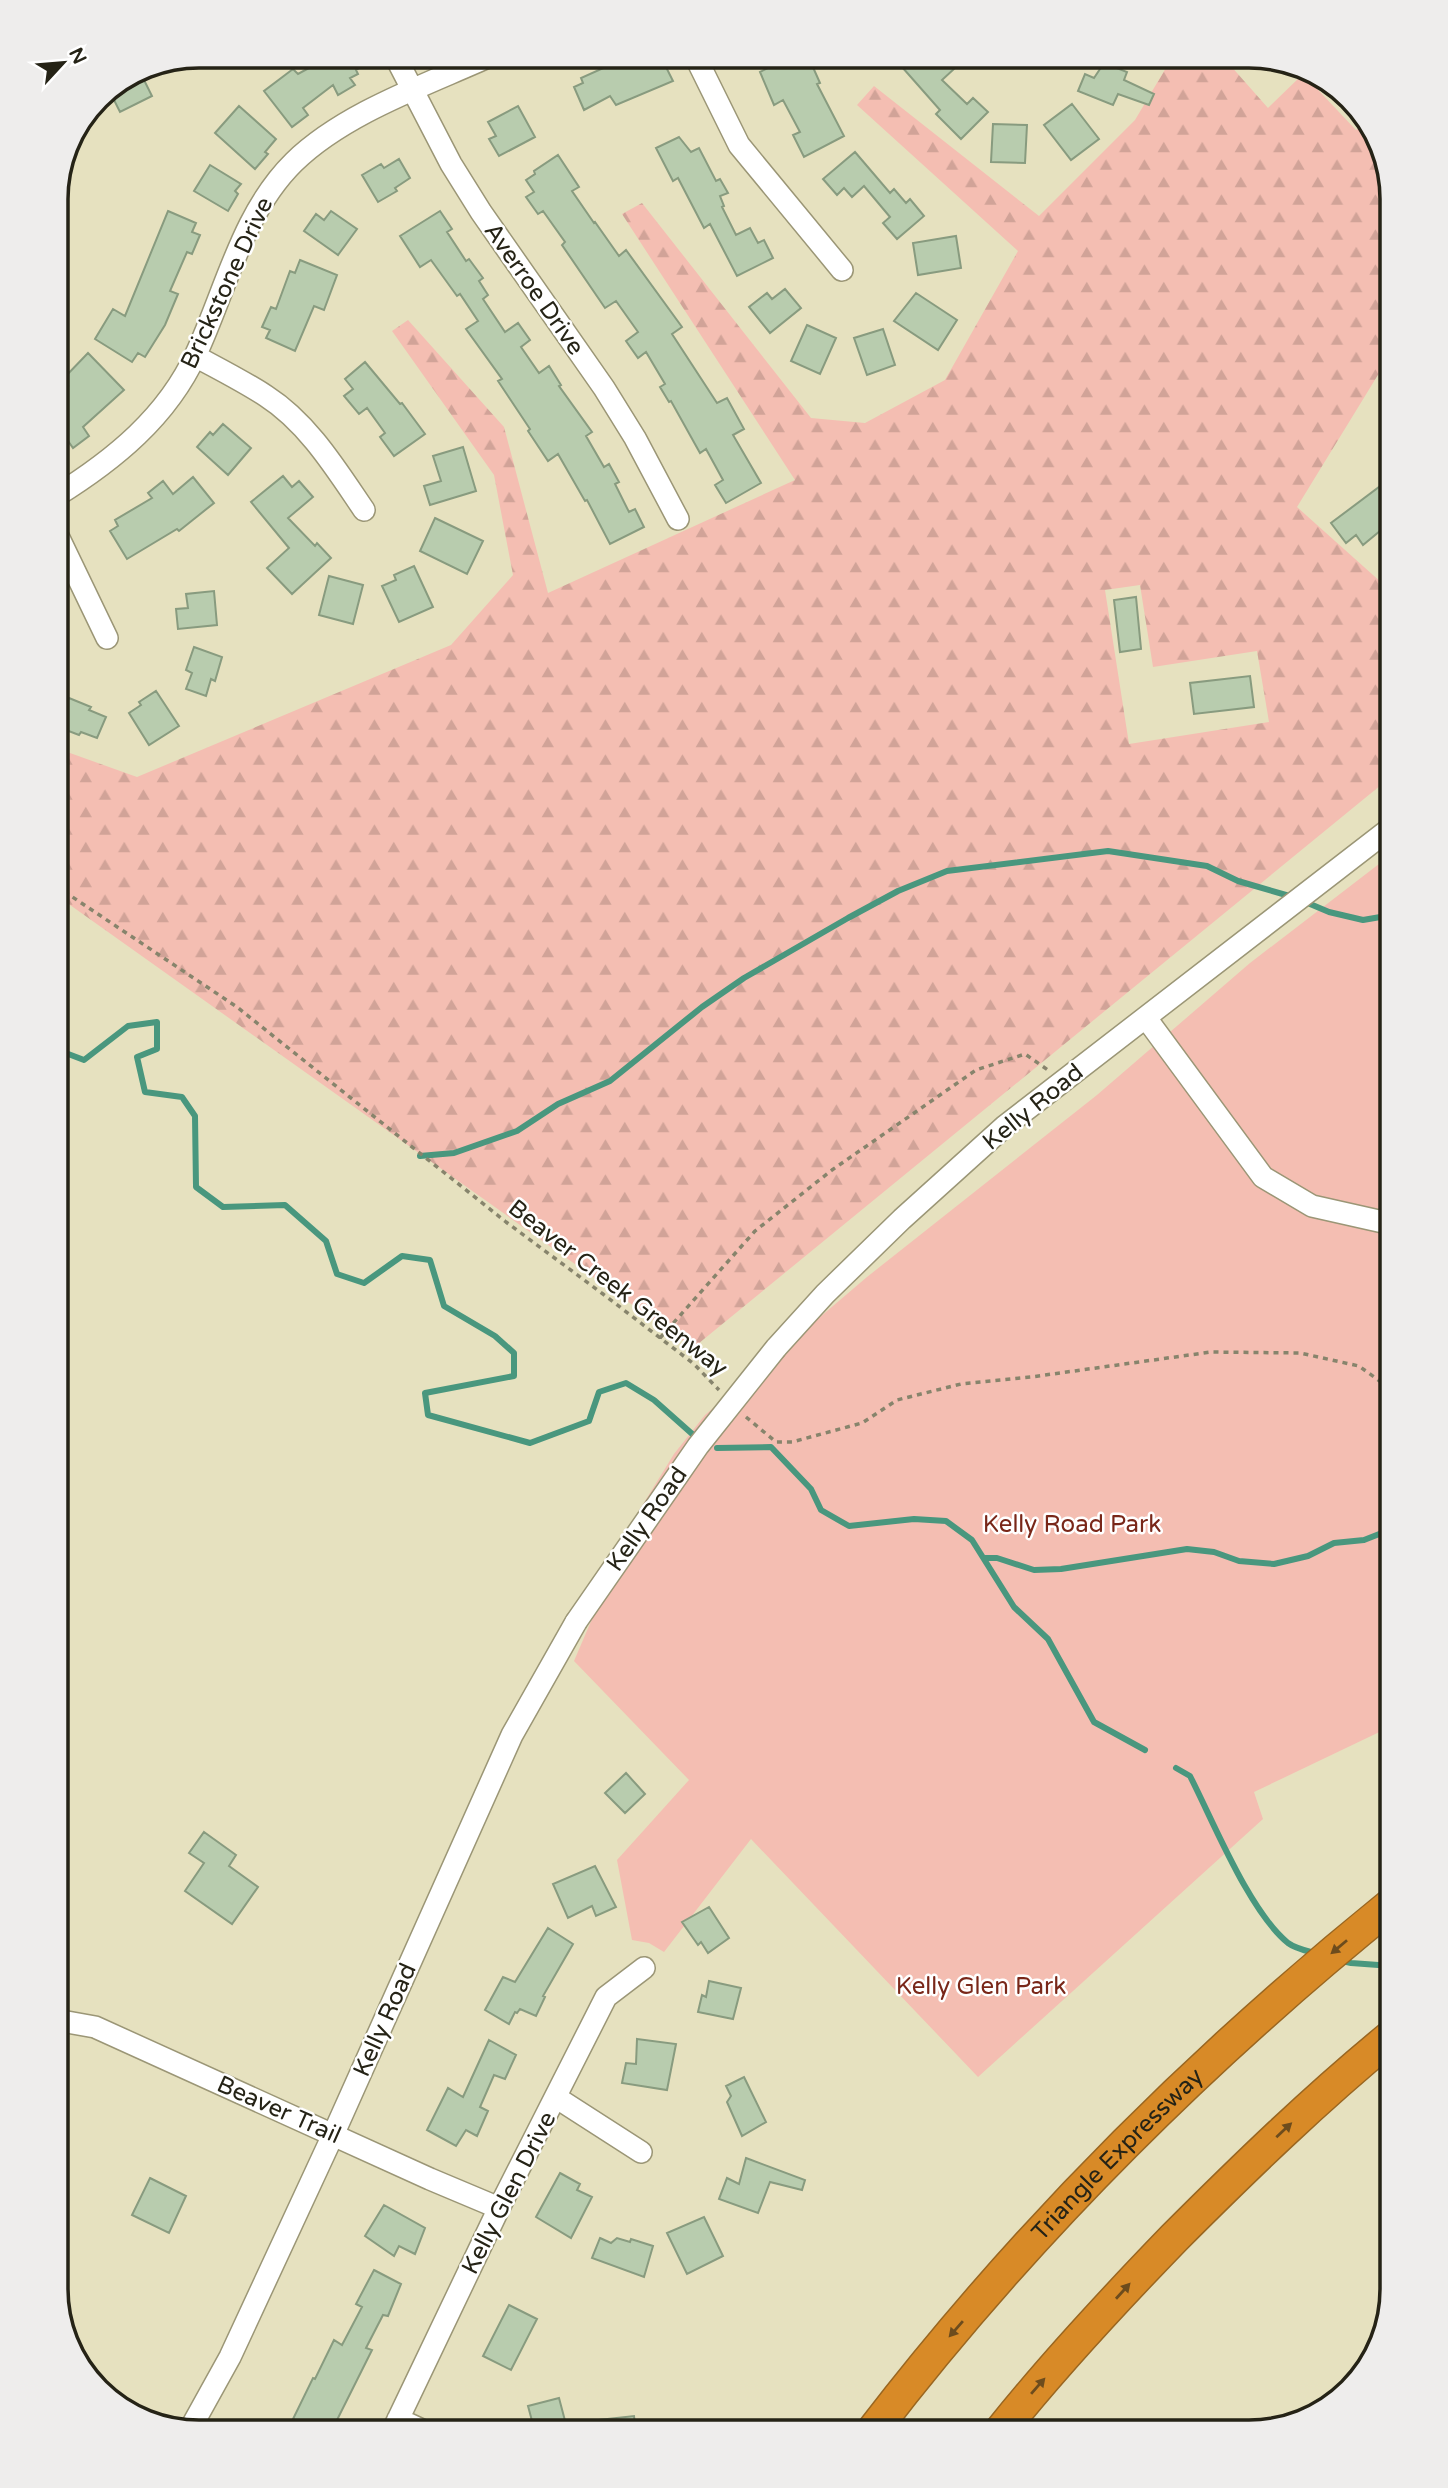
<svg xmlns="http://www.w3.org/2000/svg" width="1448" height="2488" viewBox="0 0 1448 2488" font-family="'Varela Round',sans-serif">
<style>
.forest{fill:url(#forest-firs);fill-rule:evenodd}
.park{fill:#f4beb2}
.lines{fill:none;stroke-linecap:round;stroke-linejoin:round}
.stream{stroke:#49977e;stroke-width:6}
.building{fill:#b8ccae;stroke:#889b7f;stroke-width:2}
.minor-casing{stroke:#9b9676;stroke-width:24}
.highway-casing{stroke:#996621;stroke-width:35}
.path{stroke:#87846c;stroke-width:3.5;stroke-dasharray:5 5;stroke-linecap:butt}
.minor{stroke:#fff;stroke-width:21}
.highway{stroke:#d88a27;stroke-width:32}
.minor-bridge-casing{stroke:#9b9676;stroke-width:24;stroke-linecap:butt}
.minor-bridge{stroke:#fff;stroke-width:21}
.oneway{fill:#6d4c1d}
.labels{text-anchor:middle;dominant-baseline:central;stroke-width:5;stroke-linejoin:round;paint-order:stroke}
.street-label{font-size:24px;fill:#252316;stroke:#fff}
.park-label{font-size:24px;fill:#792719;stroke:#fff}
.rim{fill:none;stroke:#252316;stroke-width:3.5}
</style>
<defs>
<pattern id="forest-firs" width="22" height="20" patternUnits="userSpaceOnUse" patternTransform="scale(1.75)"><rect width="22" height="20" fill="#f4beb2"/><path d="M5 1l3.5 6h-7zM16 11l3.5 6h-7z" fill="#d1a398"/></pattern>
</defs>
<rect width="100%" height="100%" fill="#e6e1bf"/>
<path class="forest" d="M1173 56H1222L1268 108 1303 74 1356 130 1366 123 1377 136 1392 199V352L1297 507 1392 592V776L693 1348 56 895V748L137 777 451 645 513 575 494 475 392 331 408 320 504 427 548 593 795 480 622 214 642 203 811 418 865 423 945 380 1018 251 857 105 874 86 1039 216 1135 120ZM1140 585 1153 667 1257 651 1269 722 1129 744 1105 590Z"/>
<path class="park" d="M1392 854V1726L1254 1792 1263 1819 978 2077 751 1839 664 1952 649 1943 632 1940 617 1860 689 1780 574 1661 637 1514 674 1454 705 1415 867 1277 1097 1095 1250 963Z"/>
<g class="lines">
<path class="stream" d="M1303 901 1329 912 1363 920 1392 915
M56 987 59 989 63 1052 84 1060 128 1026 157 1022V1049L137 1057 145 1092 182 1097 195 1116 196 1187 223 1207 285 1205 326 1241 337 1274 364 1283 402 1256 430 1260 444 1306 495 1336 514 1353V1376L425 1393 428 1415 530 1443 589 1421 599 1392 626 1383 654 1400 699 1440
M420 1156 454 1153 517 1131 558 1104 610 1081 702 1007 744 978 848 918 898 891 947 871 1108 851 1207 866 1238 881 1293 897
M717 1448 771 1447 811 1489 821 1510 849 1526 914 1519 946 1521 972 1540 1014 1607 1048 1639 1094 1722 1145 1750
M985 1558H997L1034 1570 1061 1569 1187 1549 1214 1552 1239 1561 1274 1564 1308 1556 1334 1543 1364 1540 1392 1529
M1176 1768 1190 1776C1214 1823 1249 1911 1288 1943 1296 1949 1308 1951 1318 1954
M1338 1960 1351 1963 1392 1966"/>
</g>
<path class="building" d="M331 56H381L356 70 358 74 350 78 355 85 338 95 333 85 303 108 308 115 292 127 264 91 293 69 298 74Z
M630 56H648L651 62 661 57 673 81 616 105 610 96 584 110 574 87 583 83 581 78Z
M792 56H808L820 83 817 84 844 136 804 157 793 135 800 132 783 100 774 105 760 72Z
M914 56H968L942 80 967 104 973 98 988 112 961 139 936 114 940 110 902 67Z
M1104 63 1127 72 1124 80 1154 94 1149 105 1118 94 1113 105 1078 91 1085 74 1094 78Z
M139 70 152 96 120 112 109 90Z
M1072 104 1099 139 1071 160 1044 125Z
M239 106 276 139 265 152 268 154 255 169 215 133Z
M518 106 535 137 499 156 489 139 496 136 488 122Z
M993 124 1027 125 1025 163 991 162Z
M679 137 691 152 699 148 716 181 720 179 728 193 720 196 724 206 722 207 736 235 750 228 758 243 764 240 773 258 737 276 710 224 704 228 678 178 673 181 656 148Z
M855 152 890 193 894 189 906 203 910 199 924 216 897 239 883 223 890 217 864 186 852 197 844 188 837 195 823 179Z
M558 155 579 187 572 191 594 223 595 222 619 256 626 250 682 327 672 334 717 403 727 398 744 429 733 435 761 483 726 503 715 485 723 480 706 449 700 453 671 401 669 402 660 387 665 384 646 352 638 358 626 341 638 332 616 301 605 308 562 245 565 242 543 211 538 214 526 197 534 192 526 180 535 174 534 171Z
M399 159 410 178 395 188 397 191 378 202 362 175 381 164 384 168Z
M210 165 241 184 235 191 238 194 228 211 194 191Z
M168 211 196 223 192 232 200 235 192 254 187 252 170 291 178 294 165 325 145 357 138 353 132 362 95 339 113 309 125 316Z
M331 211 357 229 338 255 304 231 316 214 324 220Z
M440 211 452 229 447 232 466 261 469 259 483 278 479 281 488 295 483 299 505 332 518 323 530 340 521 347 539 373 549 366 561 385 559 386 592 432 586 436 604 467 609 464 619 482 615 484 629 512 635 509 644 527 610 544 587 500 585 501 558 454 548 461 528 431 530 429 498 381 502 379 466 329 478 321 460 294 457 296 431 260 420 267 400 236Z
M956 236 961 268 918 275 913 243Z
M300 260 337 275 324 310 314 306 295 351 266 338 270 330 262 327 271 307 276 309 290 271 295 273Z
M785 289 801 308 770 333 749 307 767 293 772 299Z
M916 293 957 320 938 350 894 321Z
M807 325 836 338 820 374 791 361Z
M883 329 895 365 867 375 854 338Z
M88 353 124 390 83 427 89 436 73 448 68 441 56 450V395L68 386 62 380Z
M365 362 400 404 402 403 425 434 394 456 380 437 385 433 367 408 359 414 344 396 353 389 345 379Z
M223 424 251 448 228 475 197 447 210 432 213 435Z
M463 447 476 491 430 505 424 486 441 481 433 456Z
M283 476 292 487 299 481 313 497 288 518 315 546 317 543 331 558 292 594 267 568 289 548 251 502Z
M193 477 214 503 179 531 177 529 127 559 110 531 118 526 115 520 152 498 148 493 163 481 173 494Z
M1383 484 1392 496V521L1363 545 1356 535 1346 543 1331 523Z
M435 518 483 541 467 574 420 551Z
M414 566 433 607 399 622 382 586 396 580 394 575Z
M329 576 363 585 353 624 319 615Z
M214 591 217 625 178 629 176 609 188 608 186 594Z
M1136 597 1141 649 1120 652 1114 600Z
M194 647 222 657 215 681 211 679 206 696 186 689 192 673 186 670Z
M1250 676 1254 707 1194 714 1190 683Z
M156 691 179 726 149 745 129 713 141 705 139 702Z
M69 698 91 707 89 710 106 717 97 738 81 732 79 735 58 727Z
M626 1773 645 1794 625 1813 605 1793Z
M204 1832 236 1855 229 1866 258 1887 232 1924 185 1891 204 1863 189 1853Z
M595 1866 616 1907 596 1916 592 1906 568 1918 553 1884Z
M709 1907 729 1938 708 1953 701 1942 698 1945 682 1922Z
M548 1928 573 1944 543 1996 545 1997 536 2016 520 2009 517 2013 515 2012 509 2024 485 2010 503 1977 515 1982Z
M709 1981 741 1988 733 2019 698 2012 702 1995 706 1997Z
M637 2039 676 2044 667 2090 622 2083 626 2063 636 2064Z
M489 2040 516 2055 505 2079 494 2075 480 2107 488 2111 477 2136 466 2130 456 2146 427 2130 448 2088 463 2097Z
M744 2077 766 2122 742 2136 727 2102 731 2096 726 2086Z
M746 2158 805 2180 802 2190 770 2182 758 2213 719 2199 727 2178 739 2184Z
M560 2173 580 2184 577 2190 592 2197 571 2238 536 2217Z
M150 2178 186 2196 169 2233 132 2215Z
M384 2205 425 2228 415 2254 399 2246 394 2256 365 2236Z
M704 2217 723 2256 687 2274 667 2233Z
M600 2238 611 2243 617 2238 630 2242 631 2239 653 2246 644 2277 592 2258Z
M374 2270 401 2284 388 2316 383 2315 366 2348 372 2350 331 2432H319L293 2419 313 2378 315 2379 334 2340 342 2345 362 2307 356 2304Z
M509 2305 537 2319 511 2370 483 2356Z
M559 2398 568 2432H535L528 2406Z
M634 2416 636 2432H591L590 2421Z"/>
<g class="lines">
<defs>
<path id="minor" d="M395 56 451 164 481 212 604 388 635 438 678 519
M695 56 739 145 842 270
M195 356C219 369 243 381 266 396 308 423 336 469 364 510
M56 496C114 460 167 417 196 354 226 290 242 213 294 162 344 113 426 85 490 56
M56 532 107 638
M1146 1018 1263 1177 1312 1206 1392 1224
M776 1348 825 1294 902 1219 1005 1126 1392 827
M56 2020 95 2027 430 2179 499 2208
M557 2098 641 2152
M398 2419 426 2432
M189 2431 230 2357 333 2135 512 1735 576 1622
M392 2432 499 2208 606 1997 644 1968"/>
<g id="highway">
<path id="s1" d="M872 2432C1023 2235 1199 2060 1392 1904"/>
<path d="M1000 2432C1054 2364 1114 2300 1174 2238 1244 2168 1315 2099 1392 2036"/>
</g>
</defs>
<use href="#minor" class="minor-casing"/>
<use href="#highway" class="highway-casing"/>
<path class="path" d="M56 886 237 1007 506 1222 603 1294 694 1364 719 1390
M660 1338 755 1231 832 1170 976 1070 1025 1054 1048 1070
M746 1417 776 1442H792L862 1423 897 1400 961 1384 1031 1377 1211 1352 1300 1353 1359 1366 1392 1390"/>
<use href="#minor" class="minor"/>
<use href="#highway" class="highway"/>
<defs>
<path id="minor-bridge" d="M576 1622 698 1446 776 1348"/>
</defs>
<use href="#minor-bridge" class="minor-bridge-casing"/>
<use href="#minor-bridge" class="minor-bridge"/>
</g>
<defs><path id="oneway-solid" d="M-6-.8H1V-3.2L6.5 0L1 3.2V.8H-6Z" transform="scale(1.75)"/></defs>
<g class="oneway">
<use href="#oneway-solid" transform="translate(1339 1947) rotate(140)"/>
<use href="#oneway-solid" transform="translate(1284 2130) rotate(-43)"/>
<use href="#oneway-solid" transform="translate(1123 2291) rotate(-48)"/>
<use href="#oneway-solid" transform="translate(956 2329) rotate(131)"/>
<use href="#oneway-solid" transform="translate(1038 2386) rotate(-49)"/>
</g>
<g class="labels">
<g class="street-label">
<text transform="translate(227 283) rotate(-65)">Brickstone Drive</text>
<text transform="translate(534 289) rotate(55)">Averroe Drive</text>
<text transform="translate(1033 1107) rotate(-39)">Kelly Road</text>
<text transform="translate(618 1288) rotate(38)">Beaver Creek Greenway</text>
<text transform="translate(647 1519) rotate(-55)">Kelly Road</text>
<text transform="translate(385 2020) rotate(-66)">Kelly Road</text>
<text transform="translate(279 2110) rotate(24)">Beaver Trail</text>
<text stroke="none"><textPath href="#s1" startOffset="371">Triangle Expressway</textPath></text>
<text transform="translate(509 2193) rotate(-63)">Kelly Glen Drive</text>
</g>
<g class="park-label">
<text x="1072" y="1524">Kelly Road Park</text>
<text x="981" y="1986">Kelly Glen Park</text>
</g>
</g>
<path d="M0 0H1448V2488H0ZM199 68H1249A131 131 0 0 1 1380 199V2289A131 131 0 0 1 1249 2420H199A131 131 0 0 1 68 2289V199A131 131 0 0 1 199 68Z" fill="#eeedec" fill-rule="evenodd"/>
<path class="rim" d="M199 68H1249A131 131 0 0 1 1380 199V2289A131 131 0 0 1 1249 2420H199A131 131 0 0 1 68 2289V199A131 131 0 0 1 199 68Z"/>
<g transform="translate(63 63) rotate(64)" stroke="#ffffff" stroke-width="5" paint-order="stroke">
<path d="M0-5L12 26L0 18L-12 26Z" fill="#252316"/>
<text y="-10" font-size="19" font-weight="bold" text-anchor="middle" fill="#252316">N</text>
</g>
</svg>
